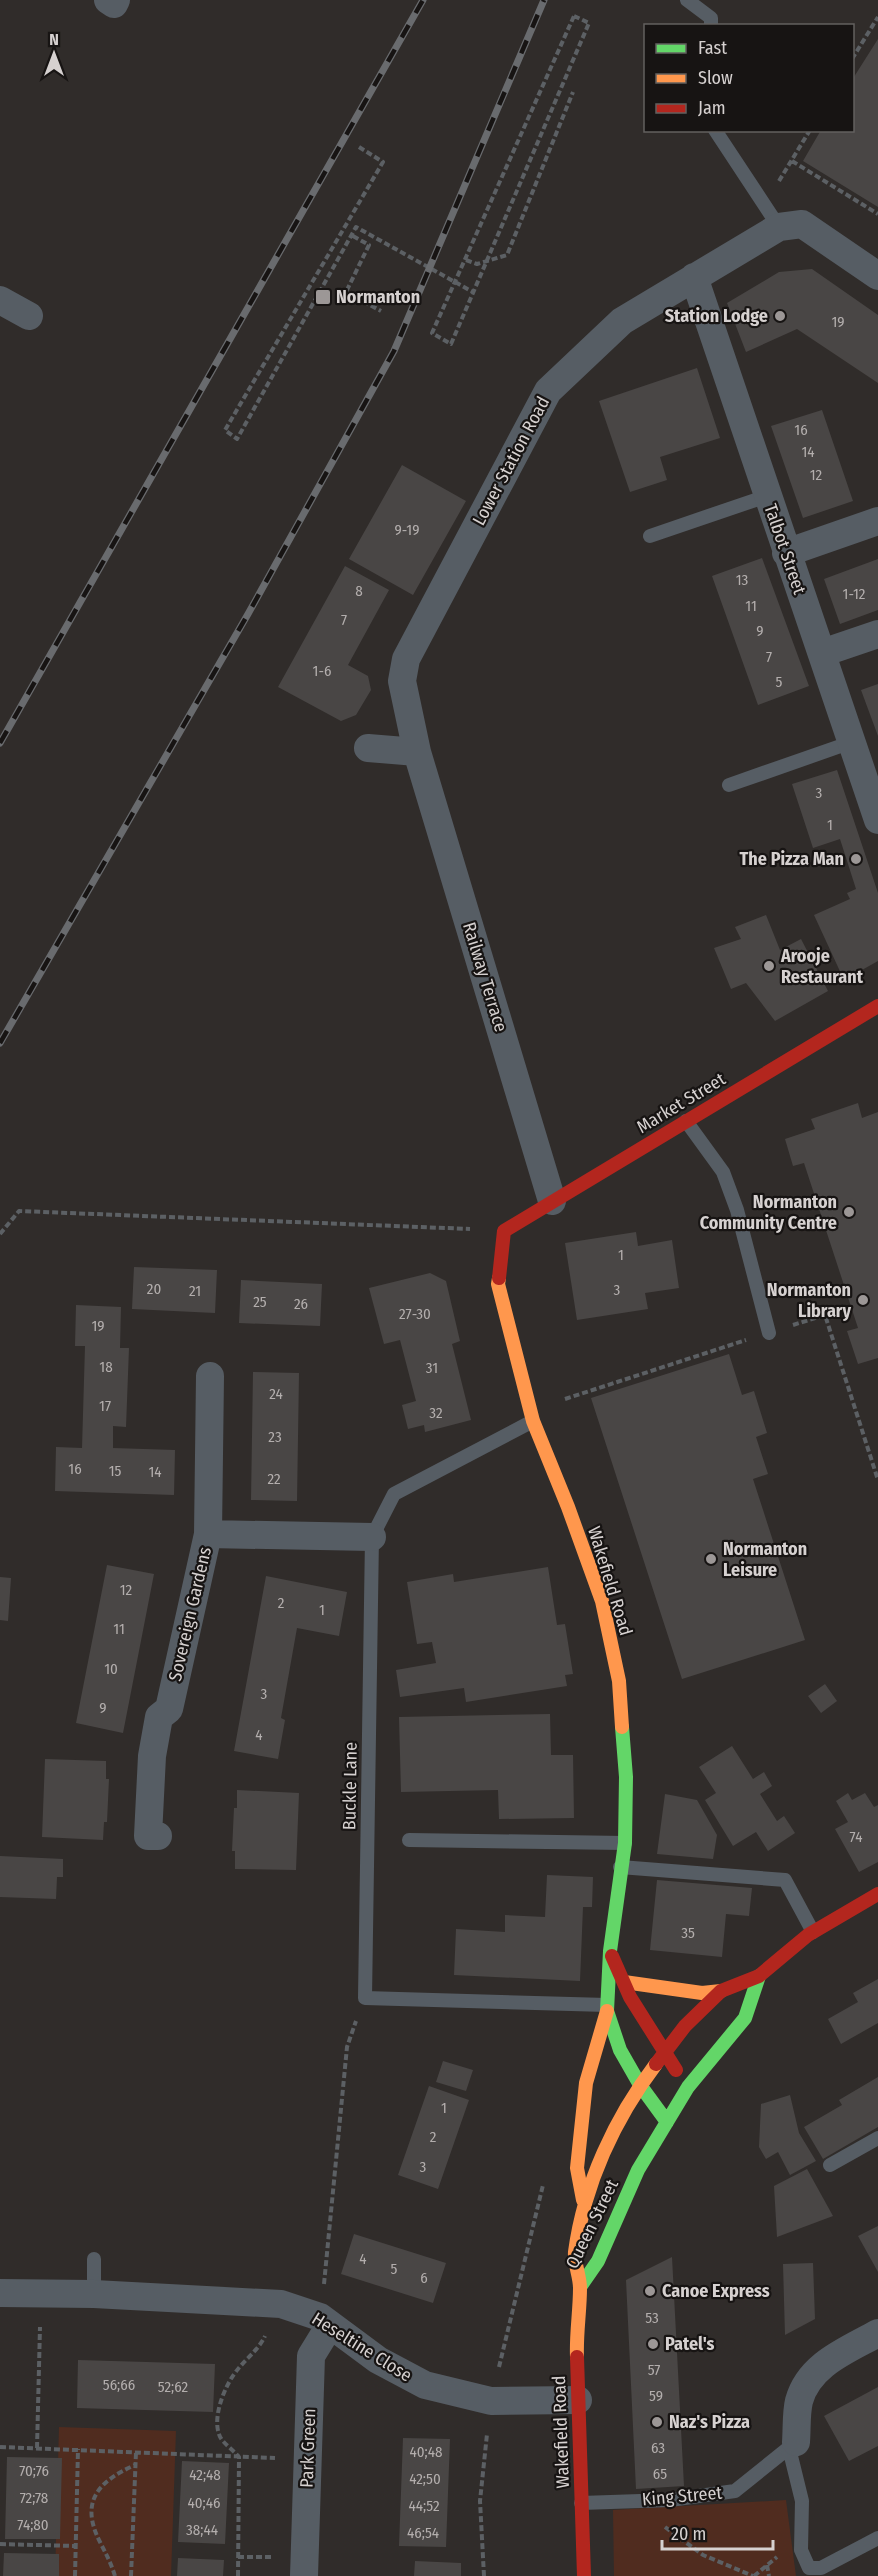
<svg xmlns="http://www.w3.org/2000/svg" width="878" height="2576" viewBox="0 0 878 2576" font-family="'Fira Sans Condensed',sans-serif">
<style>
.green{fill:#502c1f}
.building{fill:#494645}
.lines{fill:none;stroke-linecap:round;stroke-linejoin:round}
.path{stroke:#5c6064;stroke-width:4;stroke-dasharray:6 3;stroke-linecap:butt}
.lane{stroke:#565d64;stroke-width:14}
.street{stroke:#565d64;stroke-width:28}
.fast{stroke:#63d668;stroke-width:14}
.slow{stroke:#ff974d;stroke-width:14}
.jam{stroke:#b3261e;stroke-width:14}
.rail-casing{stroke:#696b6e;stroke-width:7}
.rail{stroke:#171413;stroke-width:4.5;stroke-dasharray:14;stroke-linecap:butt}
.poi-dot{fill:#9c9796;stroke:#171413;stroke-width:2}
.labels{text-anchor:middle;dominant-baseline:central;stroke-width:4.5;stroke-linejoin:round;paint-order:stroke}
.number-label{font-size:15px;fill:#b3aead}
.poi-label{font-size:18px;font-weight:bold;fill:#d6d1d0;stroke:#171413;text-anchor:start}
.street-label{font-size:18px;fill:#d6d1d0;stroke:#171413}
</style>
<rect width="100%" height="100%" fill="#302c2a"/>
<path class="green" d="M59 2427 176 2431 171 2576H55Z
M786 2500 796 2576H614L613 2510Z"/>
<path class="building" d="M878 39V207L803 161 821 130H852V80Z
M812 269 878 315V383L797 329 746 352 727 303 779 272Z
M697 368 720 438 660 457 667 480 630 492 599 401Z
M822 410 853 501 803 518 771 426Z
M402 465 466 501 413 595 349 559Z
M762 558 809 686 758 705 712 576Z
M878 559V610L840 624 824 579Z
M345 566 389 590 348 665 368 676 371 690 356 715 341 721 278 687Z
M878 684V736L861 690Z
M837 770 878 893V961L844 980 814 915 850 899 847 893 856 889 840 839 813 848 792 784Z
M766 915 780 950 801 939 828 991 775 1021 746 983 731 989 714 948 741 939 735 927Z
M858 1103 862 1118 878 1112V1358L858 1364 847 1331 858 1328 804 1163 793 1166 785 1139 815 1129 811 1119Z
M636 1232 638 1246 672 1240 679 1288 645 1293 648 1309 577 1320 565 1243Z
M134 1267 217 1270 215 1313 132 1309Z
M430 1273 446 1281 460 1341 452 1344 471 1420 425 1432 424 1425 408 1429 402 1405 416 1401 400 1340 384 1344 369 1288Z
M241 1280 322 1284 320 1326 239 1323Z
M76 1305 121 1307 120 1348H129L126 1427 113 1426V1448L175 1450 174 1495 55 1491 56 1447 82 1448 85 1346H75Z
M729 1354 742 1395 754 1391 767 1433 756 1437 768 1474 753 1479 805 1640 682 1679 591 1398Z
M253 1372 299 1373 297 1501 251 1500Z
M107 1565 154 1574 123 1733 76 1723Z
M548 1567 557 1625 565 1624 573 1674 565 1675 567 1686 466 1702 464 1688 400 1697 396 1670 436 1663 432 1642 417 1644 407 1582 453 1574 454 1582Z
M266 1576 347 1592 339 1636 297 1628 281 1718 285 1720 278 1759 234 1751Z
M0 1577 11 1578 8 1621 0 1620Z
M825 1684 837 1701 821 1713 808 1696Z
M550 1714 551 1755H573L574 1818 499 1819 498 1790 401 1792 399 1717Z
M732 1746 753 1779 764 1772 772 1786 760 1794 777 1821 784 1816 795 1833 768 1851 756 1832 733 1846 705 1800 716 1793 699 1767Z
M45 1759 106 1761V1779H109L107 1822H104L103 1840 42 1837Z
M237 1790 299 1793 296 1870 235 1869V1851H232L234 1808H237Z
M848 1793 852 1800 865 1793 874 1807 878 1805V1862L859 1872 835 1829 848 1822 836 1801Z
M665 1794 697 1800 717 1835 713 1859 657 1854Z
M0 1856 63 1859V1877H57L56 1899 0 1897Z
M547 1875 593 1877 592 1907H583L580 1981 454 1975 456 1929 505 1932V1915L545 1917Z
M657 1880 752 1888 749 1916 726 1914 722 1957 650 1950Z
M878 1979V2023L841 2044 828 2019 858 2002 853 1993Z
M443 2061 473 2070 466 2091 436 2082Z
M878 2077V2127L823 2159 804 2127 842 2105 839 2100Z
M429 2086 469 2100 438 2189 398 2175Z
M790 2095 799 2133 816 2161 790 2175 778 2152 766 2159 759 2147 761 2104Z
M807 2169 833 2216 777 2237 774 2186Z
M878 2226V2272L858 2236Z
M354 2234 446 2263 433 2303 341 2274Z
M672 2257 684 2486 636 2489 626 2280Z
M813 2263 815 2319 785 2335 783 2264Z
M78 2360 215 2364 213 2412 77 2408Z
M878 2387V2446L849 2461 824 2416Z
M403 2438 450 2439 446 2547 399 2546Z
M7 2457 62 2458 60 2539H5Z
M182 2461 229 2463 225 2544 178 2542Z
M4 2553 59 2554V2576H3Z
M178 2558 224 2560 223 2576H177Z
M415 2561 461 2563V2576H414Z"/>
<g class="lines">
<path class="path" d="M574 16 589 23 451 344 432 333Z
M852 59 878 17
M359 147 383 162 225 430 237 439 356 227 473 292
M792 161 878 214
M779 181 810 130
M353 236 369 245 346 292 381 311
M466 260 477 264 507 255 573 92
M0 1234 19 1211 470 1229
M793 1325 825 1315 878 1480
M565 1399 746 1340
M324 2284 347 2047 356 2021
M499 2367 543 2185
M0 2447 275 2458
M37 2448 40 2327
M665 2527 703 2555 753 2576
M0 2544 75 2546
M238 2557H271
M767 2565 769 2576
M75 2576 78 2449
M115 2576C111 2563 106 2554 100 2542 79 2501 99 2481 135 2465
M131 2576 136 2452
M238 2576 239 2457C234 2451 227 2446 222 2440 209 2422 225 2384 238 2369 247 2358 259 2349 265 2336
M484 2576 480 2501 487 2434
M754 2576 777 2557"/>
<path class="lane" d="M687 0 711 18V26
M715 130 779 227
M650 536 767 496
M729 785 852 742
M686 1121 723 1172 737 1210 769 1333
M533 1421 394 1494 372 1537 365 1998 607 2005
M409 1840 625 1843
M620 1867 785 1880 813 1932
M830 2165 878 2138
M94 2259V2294
M789 2448 802 2501 801 2550 809 2568H821L878 2538
M581 2503 670 2500 735 2491 796 2442"/>
<path class="street" d="M108 0 114 4 116 0
M694 277 878 820
M0 300 29 316
M786 553 878 521
M822 653 878 634
M368 748 417 752
M552 1201 417 752 402 681 406 659 548 391 622 321 779 227 802 224 878 276
M208 1534 372 1537
M158 1836H148L152 1756 159 1717 169 1709 208 1534 210 1376
M0 2293 94 2294 281 2304 320 2317 378 2360 425 2385 491 2401 578 2400
M796 2442C797 2429 796 2413 799 2401 809 2364 848 2350 878 2333
M304 2576 311 2356 330 2325"/>
<path class="fast" d="M622 1727 626 1777 625 1843 610 1951 607 2011 620 2050 640 2085 667 2122
M580 2287 598 2261 638 2170 688 2087 745 2018 759 1976"/>
<path class="slow" d="M499 1278 498 1284 533 1421 568 1507 602 1601 619 1681 622 1727
M624 1982 702 1993 721 1991
M583 2200 577 2168 586 2083 607 2011
M577 2357C576 2334 580 2311 580 2288 580 2276 574 2264 575 2252 584 2184 615 2118 656 2064"/>
<path class="jam" d="M499 1278 504 1231 878 1006
M612 1956 630 1997 676 2070
M656 2064 685 2026 721 1991 759 1976 808 1935 878 1894
M577 2357 584 2576"/>
<defs>
<path id="rail" d="M0 743 423 0
M0 1043 248 614 394 351 544 0"/>
</defs>
<use href="#rail" class="rail-casing"/>
<use href="#rail" class="rail"/>
</g>
<g class="poi-dot">
<rect x="315" y="289" width="16" height="16" rx="3"/>
<circle cx="780" cy="316" r="6"/>
<circle cx="856" cy="859" r="6"/>
<circle cx="769" cy="966" r="6"/>
<circle cx="849" cy="1212" r="6"/>
<circle cx="863" cy="1300" r="6"/>
<circle cx="711" cy="1559" r="6"/>
<circle cx="650" cy="2291" r="6"/>
<circle cx="653" cy="2344" r="6"/>
<circle cx="657" cy="2422" r="6"/>
</g>
<g class="labels">
<g class="number-label">
<text x="838" y="322">19</text>
<text x="801" y="430">16</text>
<text x="808" y="452">14</text>
<text x="816" y="475">12</text>
<text x="407" y="530">9-19</text>
<text x="742" y="580">13</text>
<text x="359" y="591">8</text>
<text x="854" y="594">1-12</text>
<text x="751" y="606">11</text>
<text x="344" y="620">7</text>
<text x="760" y="631">9</text>
<text x="769" y="657">7</text>
<text x="322" y="671">1-6</text>
<text x="779" y="682">5</text>
<text x="819" y="793">3</text>
<text x="830" y="825">1</text>
<text x="621" y="1255">1</text>
<text x="154" y="1289">20</text>
<text x="617" y="1290">3</text>
<text x="195" y="1291">21</text>
<text x="260" y="1302">25</text>
<text x="301" y="1304">26</text>
<text x="415" y="1314">27-30</text>
<text x="98" y="1326">19</text>
<text x="106" y="1367">18</text>
<text x="432" y="1368">31</text>
<text x="276" y="1394">24</text>
<text x="105" y="1406">17</text>
<text x="436" y="1413">32</text>
<text x="275" y="1437">23</text>
<text x="75" y="1469">16</text>
<text x="115" y="1471">15</text>
<text x="155" y="1472">14</text>
<text x="274" y="1479">22</text>
<text x="126" y="1590">12</text>
<text x="281" y="1603">2</text>
<text x="322" y="1610">1</text>
<text x="119" y="1629">11</text>
<text x="111" y="1669">10</text>
<text x="264" y="1694">3</text>
<text x="103" y="1708">9</text>
<text x="259" y="1735">4</text>
<text x="856" y="1837">74</text>
<text x="688" y="1933">35</text>
<text x="444" y="2108">1</text>
<text x="433" y="2137">2</text>
<text x="423" y="2167">3</text>
<text x="363" y="2259">4</text>
<text x="394" y="2269">5</text>
<text x="424" y="2278">6</text>
<text x="652" y="2318">53</text>
<text x="654" y="2370">57</text>
<text x="119" y="2385">56;66</text>
<text x="173" y="2387">52;62</text>
<text x="656" y="2396">59</text>
<text x="658" y="2448">63</text>
<text x="426" y="2452">40;48</text>
<text x="34" y="2471">70;76</text>
<text x="660" y="2474">65</text>
<text x="205" y="2475">42;48</text>
<text x="425" y="2479">42;50</text>
<text x="34" y="2498">72;78</text>
<text x="204" y="2503">40;46</text>
<text x="424" y="2506">44;52</text>
<text x="33" y="2525">74;80</text>
<text x="202" y="2530">38;44</text>
<text x="423" y="2533">46;54</text>
</g>
<g class="poi-label">
<text x="336" y="297">Normanton</text>
<text x="768" y="316" text-anchor="end">Station Lodge</text>
<text x="844" y="859" text-anchor="end">The Pizza Man</text>
<text x="781" y="956">Arooje<tspan x="781" dy="21">Restaurant</tspan></text>
<text x="837" y="1202" text-anchor="end">Normanton<tspan x="837" dy="21">Community Centre</tspan></text>
<text x="851" y="1290" text-anchor="end">Normanton<tspan x="851" dy="21">Library</tspan></text>
<text x="723" y="1549">Normanton<tspan x="723" dy="21">Leisure</tspan></text>
<text x="662" y="2291">Canoe Express</text>
<text x="665" y="2344">Patel's</text>
<text x="669" y="2422">Naz's Pizza</text>
</g>
<g class="street-label">
<text transform="translate(511 461) rotate(-62)">Lower Station Road</text>
<text transform="translate(785 549) rotate(71)">Talbot Street</text>
<text transform="translate(485 977) rotate(73)">Railway Terrace</text>
<text transform="translate(681 1103) rotate(-31)">Market Street</text>
<text transform="translate(610 1581) rotate(73)">Wakefield Road</text>
<text transform="translate(190 1614) rotate(-77)">Sovereign Gardens</text>
<text transform="translate(350 1786) rotate(-89)">Buckle Lane</text>
<text transform="translate(592 2224) rotate(-64)">Queen Street</text>
<text transform="translate(362 2347) rotate(32)">Heseltine Close</text>
<text transform="translate(561 2432) rotate(-92)">Wakefield Road</text>
<text transform="translate(308 2448) rotate(-88)">Park Green</text>
<text transform="translate(682 2496) rotate(-5)">King Street</text>
</g>
</g>
<rect x="644" y="24" width="210" height="108" fill="#171413" stroke="#63605f" stroke-width="1.5"/>
<rect x="656" y="44" width="30" height="9" fill="#63d668" stroke="#63605f" stroke-width="1.5"/>
<text x="698" y="54" font-size="18" fill="#d6d1d0">Fast</text>
<rect x="656" y="74" width="30" height="9" fill="#ff974d" stroke="#63605f" stroke-width="1.5"/>
<text x="698" y="84" font-size="18" fill="#d6d1d0">Slow</text>
<rect x="656" y="104" width="30" height="9" fill="#b3261e" stroke="#63605f" stroke-width="1.5"/>
<text x="698" y="114" font-size="18" fill="#d6d1d0">Jam</text>
<g transform="translate(54 54)" stroke="#171413" stroke-width="4.5" paint-order="stroke">
<path d="M0-4.5L10 22L0 15L-10 22Z" fill="#d6d1d0"/>
<text y="-9" font-size="16" font-weight="bold" text-anchor="middle" fill="#d6d1d0">N</text>
</g>
<path d="M662 2540v9h111v-9" fill="none" stroke="#d6d1d0" stroke-width="3"/>
<text x="671" y="2540" font-size="18" fill="#d6d1d0" stroke="#171413" stroke-width="4.5" paint-order="stroke">20 m</text>
</svg>
